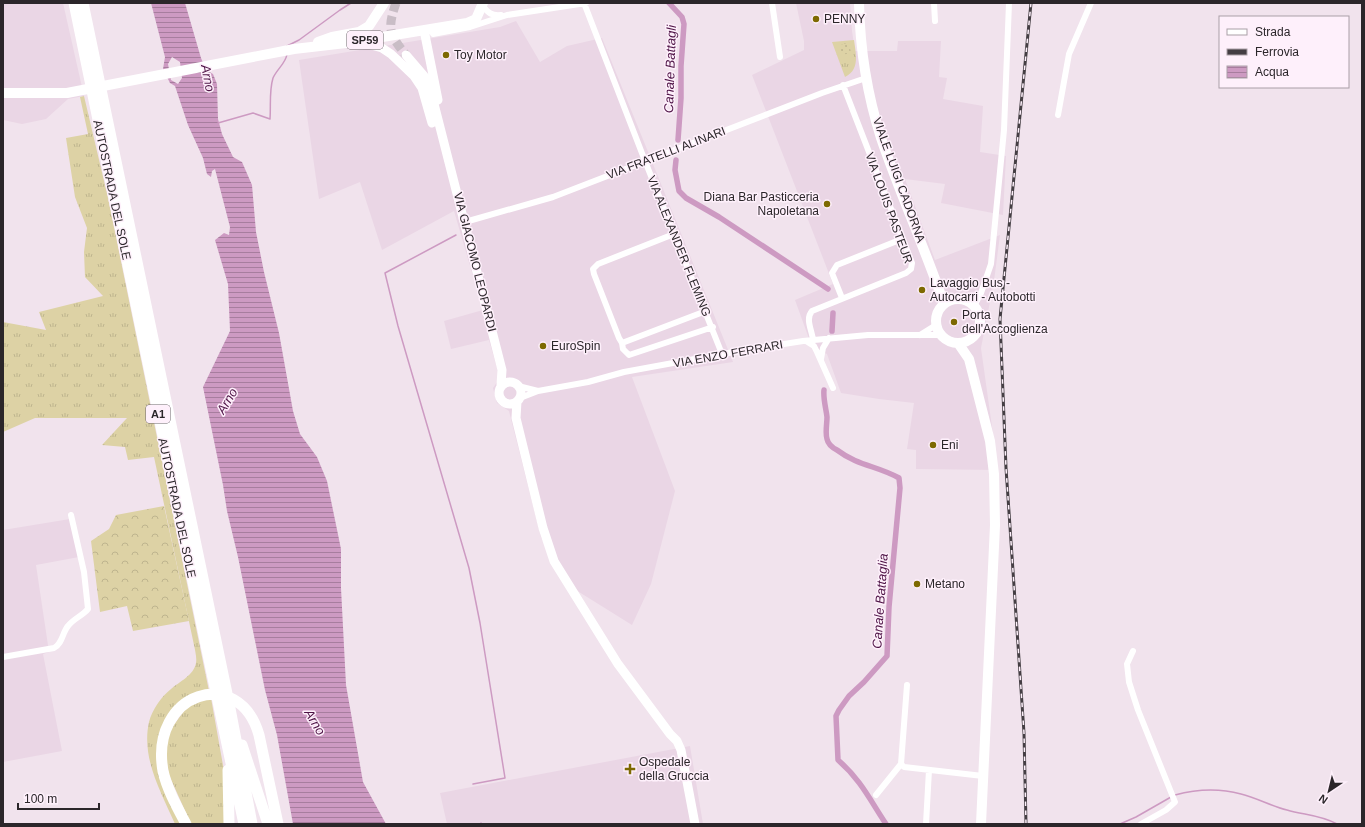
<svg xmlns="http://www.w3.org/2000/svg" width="1365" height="827" viewBox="0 0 1365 827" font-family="Arial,sans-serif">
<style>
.built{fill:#ead6e5}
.grass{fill:url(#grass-tufts)}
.forest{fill:url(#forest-crowns)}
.park{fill:url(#park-dots)}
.water{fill:url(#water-rules);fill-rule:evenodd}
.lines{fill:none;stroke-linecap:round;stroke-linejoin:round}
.stream{stroke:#cd9ac2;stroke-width:1.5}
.canal{stroke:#cd9ac2;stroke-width:5.5}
.secondary-tunnel{stroke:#c9bdc6;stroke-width:9;stroke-dasharray:9 4.5;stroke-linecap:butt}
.street{stroke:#fff;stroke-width:6}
.secondary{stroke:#fff;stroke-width:9}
.primary{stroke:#fff;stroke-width:10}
.highway{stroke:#fff;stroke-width:11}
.rail-casing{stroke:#443e43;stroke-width:3}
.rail{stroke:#fef0fb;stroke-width:1.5;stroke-dasharray:4.5;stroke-linecap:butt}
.poi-dot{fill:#7d6901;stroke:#fef0fb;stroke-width:1.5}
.labels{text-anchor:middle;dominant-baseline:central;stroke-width:3;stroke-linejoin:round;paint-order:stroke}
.shield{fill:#fef0fb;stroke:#6a6369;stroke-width:1}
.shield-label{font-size:11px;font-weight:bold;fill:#2b262a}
.poi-label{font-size:12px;fill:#2b262a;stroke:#fef0fb;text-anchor:start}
.street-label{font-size:12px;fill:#2b262a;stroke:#fef0fb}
.water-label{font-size:13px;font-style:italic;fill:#4d1245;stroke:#fef0fb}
</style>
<defs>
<pattern id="grass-tufts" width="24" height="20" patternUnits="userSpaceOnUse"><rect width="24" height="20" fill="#ddd2a5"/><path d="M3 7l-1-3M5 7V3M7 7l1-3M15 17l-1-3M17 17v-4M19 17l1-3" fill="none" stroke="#beb48e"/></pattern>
<pattern id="forest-crowns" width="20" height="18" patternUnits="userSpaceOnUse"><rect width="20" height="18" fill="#ddd2a5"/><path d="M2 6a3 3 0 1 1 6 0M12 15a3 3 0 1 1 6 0" fill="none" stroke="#beb48e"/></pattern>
<pattern id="park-dots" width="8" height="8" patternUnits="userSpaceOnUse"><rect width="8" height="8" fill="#ddd2a5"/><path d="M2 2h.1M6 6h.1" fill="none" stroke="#beb48e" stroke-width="1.8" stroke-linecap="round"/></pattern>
<pattern id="water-rules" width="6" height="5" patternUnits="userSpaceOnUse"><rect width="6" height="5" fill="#cd9ac2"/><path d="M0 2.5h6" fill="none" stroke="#a77d9e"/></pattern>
</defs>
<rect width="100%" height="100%" fill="#f1e3ed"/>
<path class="built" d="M3 3H63L84 96 68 99 46 119 22 124 3 120Z
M796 3H850L852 31 855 51H897L898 41H941L939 77 947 78 943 99 983 106 980 152 1006 156 1003 215 941 203 945 184 905 179 935 260 1000 235 994 281 981 348 998 470 916 469V450L907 449 914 403 879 399 841 393 827 354 812 347 795 300 833 284 752 75 804 50V41Z
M516 21 540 62 567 46 602 38 733 362 632 377 675 491 651 584 632 625 563 582 541 537 509 411 497 403 493 388 500 378 489 340 451 349 444 321 483 310 454 211 382 250 360 182 319 199 299 60 500 27Z
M70 519 79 557 36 565 49 652 43 654 62 751 3 762V530Z
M690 746 703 824H447L440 793Z"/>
<path class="grass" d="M854 40C856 54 860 70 845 77L832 42Z
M84 96 108 198 209 691 183 700 171 711 164 722 159 751 183 824H175C161 792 141 758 149 722 152 710 161 697 171 689 179 682 194 675 196 663 197 658 195 650 194 645L154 457 128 460 125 447 102 445 127 418H35L3 432V322L46 330 39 312 103 296 85 277 84 252 87 228 75 197 66 138 88 134 80 97Z
M211 698 226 782V824H191L169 775 166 757 168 733 189 704Z"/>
<path class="forest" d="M164 506 189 621 133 631 127 606 100 612 91 541 109 529 116 515Z"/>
<path class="park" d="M849 43 851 53 841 55 839 45Z"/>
<path class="water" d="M151 3H185L201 58 206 70 213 74 217 84 218 119 222 134 233 157 242 162 252 185 256 232 264 272 279 333 293 411 300 434 317 457 327 481 341 549V588L346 685 363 782 386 824H293L277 735 265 690 238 557 227 511 223 485 203 387 230 331 228 284 215 240 224 233 229 235 230 227 215 169 212 171 211 177 207 174 203 158 188 125 175 86 170 83 163 69 165 57ZM172 57 180 62 182 78 178 84 171 80 168 64Z"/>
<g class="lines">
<path class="stream" d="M287 46 299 40 340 10 351 3
M218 123 253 113 270 119C271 105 269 91 273 78 277 69 286 63 287 54
M456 235 385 273 398 326 469 568 480 623 505 778 473 784
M1175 795C1197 789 1219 788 1241 794 1257 798 1271 806 1287 810 1304 815 1321 815 1337 824
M481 823V824
M1120 824 1136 817 1171 797"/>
<path class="canal" d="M669 3 682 17 684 24 681 66V98L678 140
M676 160 675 170 679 191 686 198 719 217 828 289
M832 331 833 313
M824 390C823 399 826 408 827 417 827 424 825 433 827 439 828 444 833 448 837 450 858 466 878 466 899 478L900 488 889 607 887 656 864 682 849 696 839 710 836 716 838 760C861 780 870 800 886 824"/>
<path class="secondary-tunnel" d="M396 3C387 29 389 34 406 55"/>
<path class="street" d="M584 3 645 161 722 354
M772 3 780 57
M934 3 935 21
M483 6C488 13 492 16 501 15
M433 34 470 27 507 15 586 3
M1058 115 1069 54 1091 3
M465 222 553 197 822 93 866 78
M674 234 598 264 593 269 594 274 619 338 622 343 623 349 629 355 713 327
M842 298 832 273 837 265 902 239
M974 306 981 293 991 264 1004 130 1009 3
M920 335 936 325
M813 340C812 330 805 319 812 311L906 273 911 269 912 263 843 85
M806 341 814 346 817 352 833 388
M622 343 706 311
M821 359 823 348 829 338
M518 386 538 391
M520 398 538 391 588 382 624 372 722 354 803 341 868 335H941
M1133 651 1127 664 1129 682 1138 710 1175 802 1166 810 1141 824
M3 657 54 648C63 643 62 633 68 626 73 619 82 616 88 609L84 572 71 515
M901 764 904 767 983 776
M876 795 901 764 907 685
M926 824 929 770"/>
<path class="secondary" d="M425 35 438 100
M357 41 382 48 391 54 414 76 422 88 432 123
M406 55 424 76 431 92 502 370 501 385
M499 393a11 11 0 1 1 22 0a11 11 0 1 1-22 0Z
M517 401 516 418 543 528 554 561 618 664 670 734 677 741 681 750 695 824"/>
<path class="primary" d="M859 3C860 49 867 94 881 138 900 194 925 248 944 304
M318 42 332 37 359 32 369 26 384 3
M3 93H67L294 49 346 43 467 23 476 19 483 3
M936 321a22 22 0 1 1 44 0a22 22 0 1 1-44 0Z
M958 343 969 359 990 441 994 474 995 525 981 824"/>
<path class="highway" d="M74 3 207 650 244 824
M83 3 229 703 252 824
M242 745 268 824
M228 770 229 824
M186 824C177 807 167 789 163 771 149 692 239 664 259 735L278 824"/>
<defs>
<path id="rail" d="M1026 824 1024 733 1006 468 1000 319 1031 3"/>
</defs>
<use href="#rail" class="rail-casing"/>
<use href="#rail" class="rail"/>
</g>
<g class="poi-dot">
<circle cx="816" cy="19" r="4"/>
<circle cx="446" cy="55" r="4"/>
<circle cx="827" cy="204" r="4"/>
<circle cx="922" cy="290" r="4"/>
<circle cx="954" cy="322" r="4"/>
<circle cx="543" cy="346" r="4"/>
<circle cx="933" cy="445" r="4"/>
<circle cx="917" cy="584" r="4"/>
<path d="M628 763h4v4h4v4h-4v4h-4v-4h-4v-4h4z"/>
</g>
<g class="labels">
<g class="shield">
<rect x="347" y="31" width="36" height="18" rx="3"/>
<rect x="146" y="405" width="24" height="18" rx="3"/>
</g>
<g class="shield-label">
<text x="365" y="40">SP59</text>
<text x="158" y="414">A1</text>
</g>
<g class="poi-label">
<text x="824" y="19">PENNY</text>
<text x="454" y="55">Toy Motor</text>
<text x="819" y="197" text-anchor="end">Diana Bar Pasticceria<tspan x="819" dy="14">Napoletana</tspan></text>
<text x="930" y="283">Lavaggio Bus -<tspan x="930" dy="14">Autocarri - Autobotti</tspan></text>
<text x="962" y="315">Porta<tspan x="962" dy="14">dell'Accoglienza</tspan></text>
<text x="551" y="346">EuroSpin</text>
<text x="941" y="445">Eni</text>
<text x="925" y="584">Metano</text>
<text x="639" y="762">Ospedale<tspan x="639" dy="14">della Gruccia</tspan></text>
</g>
<g class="street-label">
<text transform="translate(666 153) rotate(-21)">VIA FRATELLI ALINARI</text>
<text transform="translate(899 180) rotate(70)">VIALE LUIGI CADORNA</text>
<text transform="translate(112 190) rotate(78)">AUTOSTRADA DEL SOLE</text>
<text transform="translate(889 208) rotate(70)">VIA LOUIS PASTEUR</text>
<text transform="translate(679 246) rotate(68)">VIA ALEXANDER FLEMING</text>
<text transform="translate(475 262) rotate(76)">VIA GIACOMO LEOPARDI</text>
<text transform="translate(728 354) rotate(-10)">VIA ENZO FERRARI</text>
<text transform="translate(177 508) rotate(78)">AUTOSTRADA DEL SOLE</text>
</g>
<g class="water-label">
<text transform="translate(670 69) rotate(-88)">Canale Battagli</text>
<text transform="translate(208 78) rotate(79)">Arno</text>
<text transform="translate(227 401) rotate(-59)">Arno</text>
<text transform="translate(880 601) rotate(-86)">Canale Battaglia</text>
<text transform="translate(315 722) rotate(59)">Arno</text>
</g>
</g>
<rect width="1365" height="827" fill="none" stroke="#2b262a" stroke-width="8"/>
<rect x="1219" y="16" width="130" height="72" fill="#fef0fb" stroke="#aa9fa7"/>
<rect x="1227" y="29" width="20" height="6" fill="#ffffff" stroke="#aa9fa7"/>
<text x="1255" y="36" font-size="12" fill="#2b262a">Strada</text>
<rect x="1227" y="49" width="20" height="6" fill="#443e43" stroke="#aa9fa7"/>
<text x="1255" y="56" font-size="12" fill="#2b262a">Ferrovia</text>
<rect x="1227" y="66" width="20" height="12" fill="url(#water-rules)" stroke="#aa9fa7"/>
<text x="1255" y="76" font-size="12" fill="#2b262a">Acqua</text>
<g transform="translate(1329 791) rotate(215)" stroke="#fef0fb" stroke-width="3" paint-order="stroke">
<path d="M0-3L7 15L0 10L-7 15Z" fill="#2b262a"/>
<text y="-6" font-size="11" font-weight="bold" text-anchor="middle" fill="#2b262a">N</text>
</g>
<path d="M18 803v6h81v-6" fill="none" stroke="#2b262a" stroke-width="2"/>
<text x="24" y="803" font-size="12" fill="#2b262a" stroke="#fef0fb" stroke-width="3" paint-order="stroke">100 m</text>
</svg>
